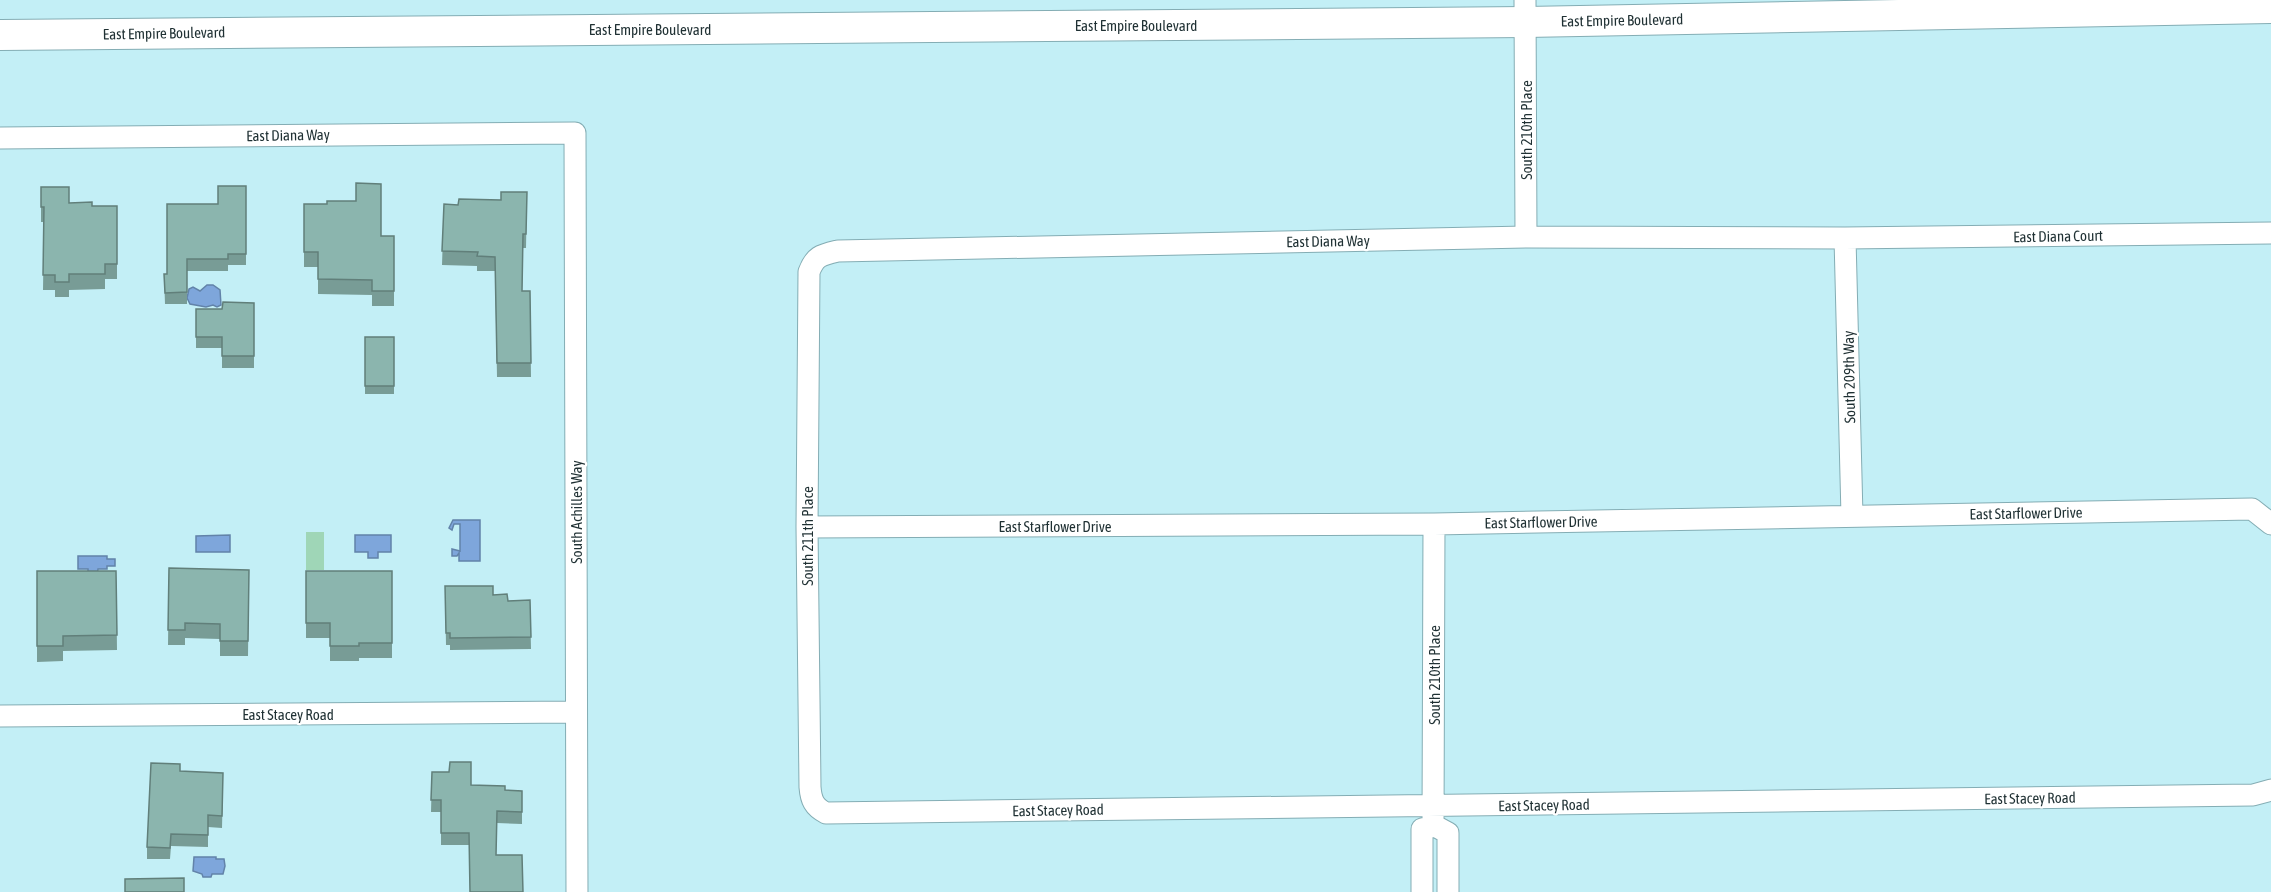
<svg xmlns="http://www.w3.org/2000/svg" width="2271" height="892" viewBox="0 0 2271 892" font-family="'Asap Condensed',sans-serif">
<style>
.green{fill:#9fd6b7}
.water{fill:#7ea6db;stroke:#6283a9;stroke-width:1.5}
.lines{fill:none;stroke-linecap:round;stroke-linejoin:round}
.street-casing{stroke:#84adb4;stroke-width:23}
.secondary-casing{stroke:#84adb4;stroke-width:32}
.street{stroke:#fff;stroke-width:21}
.secondary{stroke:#fff;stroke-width:30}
.wall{fill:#789c96}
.building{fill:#8bb5ae;stroke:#617f7a;stroke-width:1.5}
.labels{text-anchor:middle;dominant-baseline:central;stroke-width:4.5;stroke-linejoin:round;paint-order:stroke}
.street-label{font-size:15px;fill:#1f3033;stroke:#fff}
</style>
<rect width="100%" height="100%" fill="#c3eff6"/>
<path class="green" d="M306 532H324V570H306Z"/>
<path class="water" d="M207 285H213L220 290 221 305 217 307 213 305 206 307 190 304 187 298 189 289 193 287 200 291Z
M453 520H480V561H459V553L457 556H452V549L460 551V524H454L452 530 449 528Z
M230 535V552H196V536Z
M355 535H391V552H378V558H368V552H355Z
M78 556H107V559H115V566H107V569H98L97 576 88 577V569H78Z
M194 857H216V859H224L225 866 223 874H212L211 877H203L202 874 193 871Z"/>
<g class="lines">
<defs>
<path id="street" d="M1525 0 1526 237
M0 138 575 133 577 892
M2271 233 1845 238 1526 237 838 251C821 255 815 256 809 272L807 527 810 787C811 800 814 807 826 813L2253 795 2271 790
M1845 238 1852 516
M807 527 1434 524 2252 509 2271 524
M0 716 576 712
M1433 826 1434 524
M1422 892V829L1435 826 1448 833V892"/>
<path id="secondary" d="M0 35 1526 22 2271 8"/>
</defs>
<use href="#street" class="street-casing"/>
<use href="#secondary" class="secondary-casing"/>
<use href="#street" class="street"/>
<use href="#secondary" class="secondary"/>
</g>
<path class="wall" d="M246 186V265H228V271H187V304H165L164 274H167L218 204Z
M41 187 69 203 92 206H117V279H105V289L69 290V297H55V290H43L44 222H41Z
M527 192 526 248H523L522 291H530L531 377H497L495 271H477V266L442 265 444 204 458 205 501 200Z
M304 204H327L381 236H394V306H372V295L318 294V267H304Z
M254 303V368H222V348H196V309H222Z
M365 337H394V394H365Z
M169 568 249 570 248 656H220V639L185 638V645H168Z
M37 571H116L117 650 63 651V661L37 662Z
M306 571H392V658H359V661H330V638H306Z
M445 586 493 595 508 601 530 600 531 649 450 650V645H446Z
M180 771 223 784 222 828 208 827V847L171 846 170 859H147V847Z
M432 772H449L471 785 505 790 522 791V824L497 823 496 855 523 892 469 845H441V812H431Z"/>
<path class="building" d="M356 183 381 184V236H394V291H372V280L318 279V252H304V204H327V201H356Z
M218 186H246V254H228V259H187V292L165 293 164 274H167V204H218Z
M41 187H69V203L92 202V206H117V264H105V274H69V282H55V275H43L44 207H41Z
M501 192H527L526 234H523L522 291H530L531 363H497L495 257 477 256 478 252 442 251 444 204 458 205 459 199 501 200Z
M223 302 254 303V356H222V337H196V309H222Z
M365 337H394V386H365Z
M169 568 249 570 248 641H220V624L185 623V630H168Z
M37 571H116L117 635 63 636V646H37Z
M306 571H392V643H359V646H330V623H306Z
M445 586H493V595L507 594 508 601 530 600 531 637 450 638V633H446Z
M450 762H471V785L505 786V790L522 791V812L497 811 496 855H522L523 892H470L469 833H441V800H431L432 772H449Z
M151 763 180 764V771L223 773 222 816 208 815V835L171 834 170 848 147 847Z
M184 878V892H125V879Z"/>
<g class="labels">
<g class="street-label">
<text transform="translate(1622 20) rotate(-1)">East Empire Boulevard</text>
<text x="1136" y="25">East Empire Boulevard</text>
<text x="650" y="29">East Empire Boulevard</text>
<text transform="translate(164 33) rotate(-1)">East Empire Boulevard</text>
<text transform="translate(1526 130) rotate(-90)">South 210th Place</text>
<text transform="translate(288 135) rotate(-1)">East Diana Way</text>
<text transform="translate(2058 236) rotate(-1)">East Diana Court</text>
<text transform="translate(1328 241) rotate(-1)">East Diana Way</text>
<text transform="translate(1849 377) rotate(-91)">South 209th Way</text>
<text transform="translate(576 512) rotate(-90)">South Achilles Way</text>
<text transform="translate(2026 513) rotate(-1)">East Starflower Drive</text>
<text transform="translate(1541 522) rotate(-1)">East Starflower Drive</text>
<text x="1055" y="526">East Starflower Drive</text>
<text transform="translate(807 536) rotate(-90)">South 211th Place</text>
<text transform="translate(1434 675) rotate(-90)">South 210th Place</text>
<text x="288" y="714">East Stacey Road</text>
<text transform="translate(2030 798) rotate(-1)">East Stacey Road</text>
<text transform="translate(1544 805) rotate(-1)">East Stacey Road</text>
<text transform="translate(1058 810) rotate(-1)">East Stacey Road</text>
</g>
</g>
</svg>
